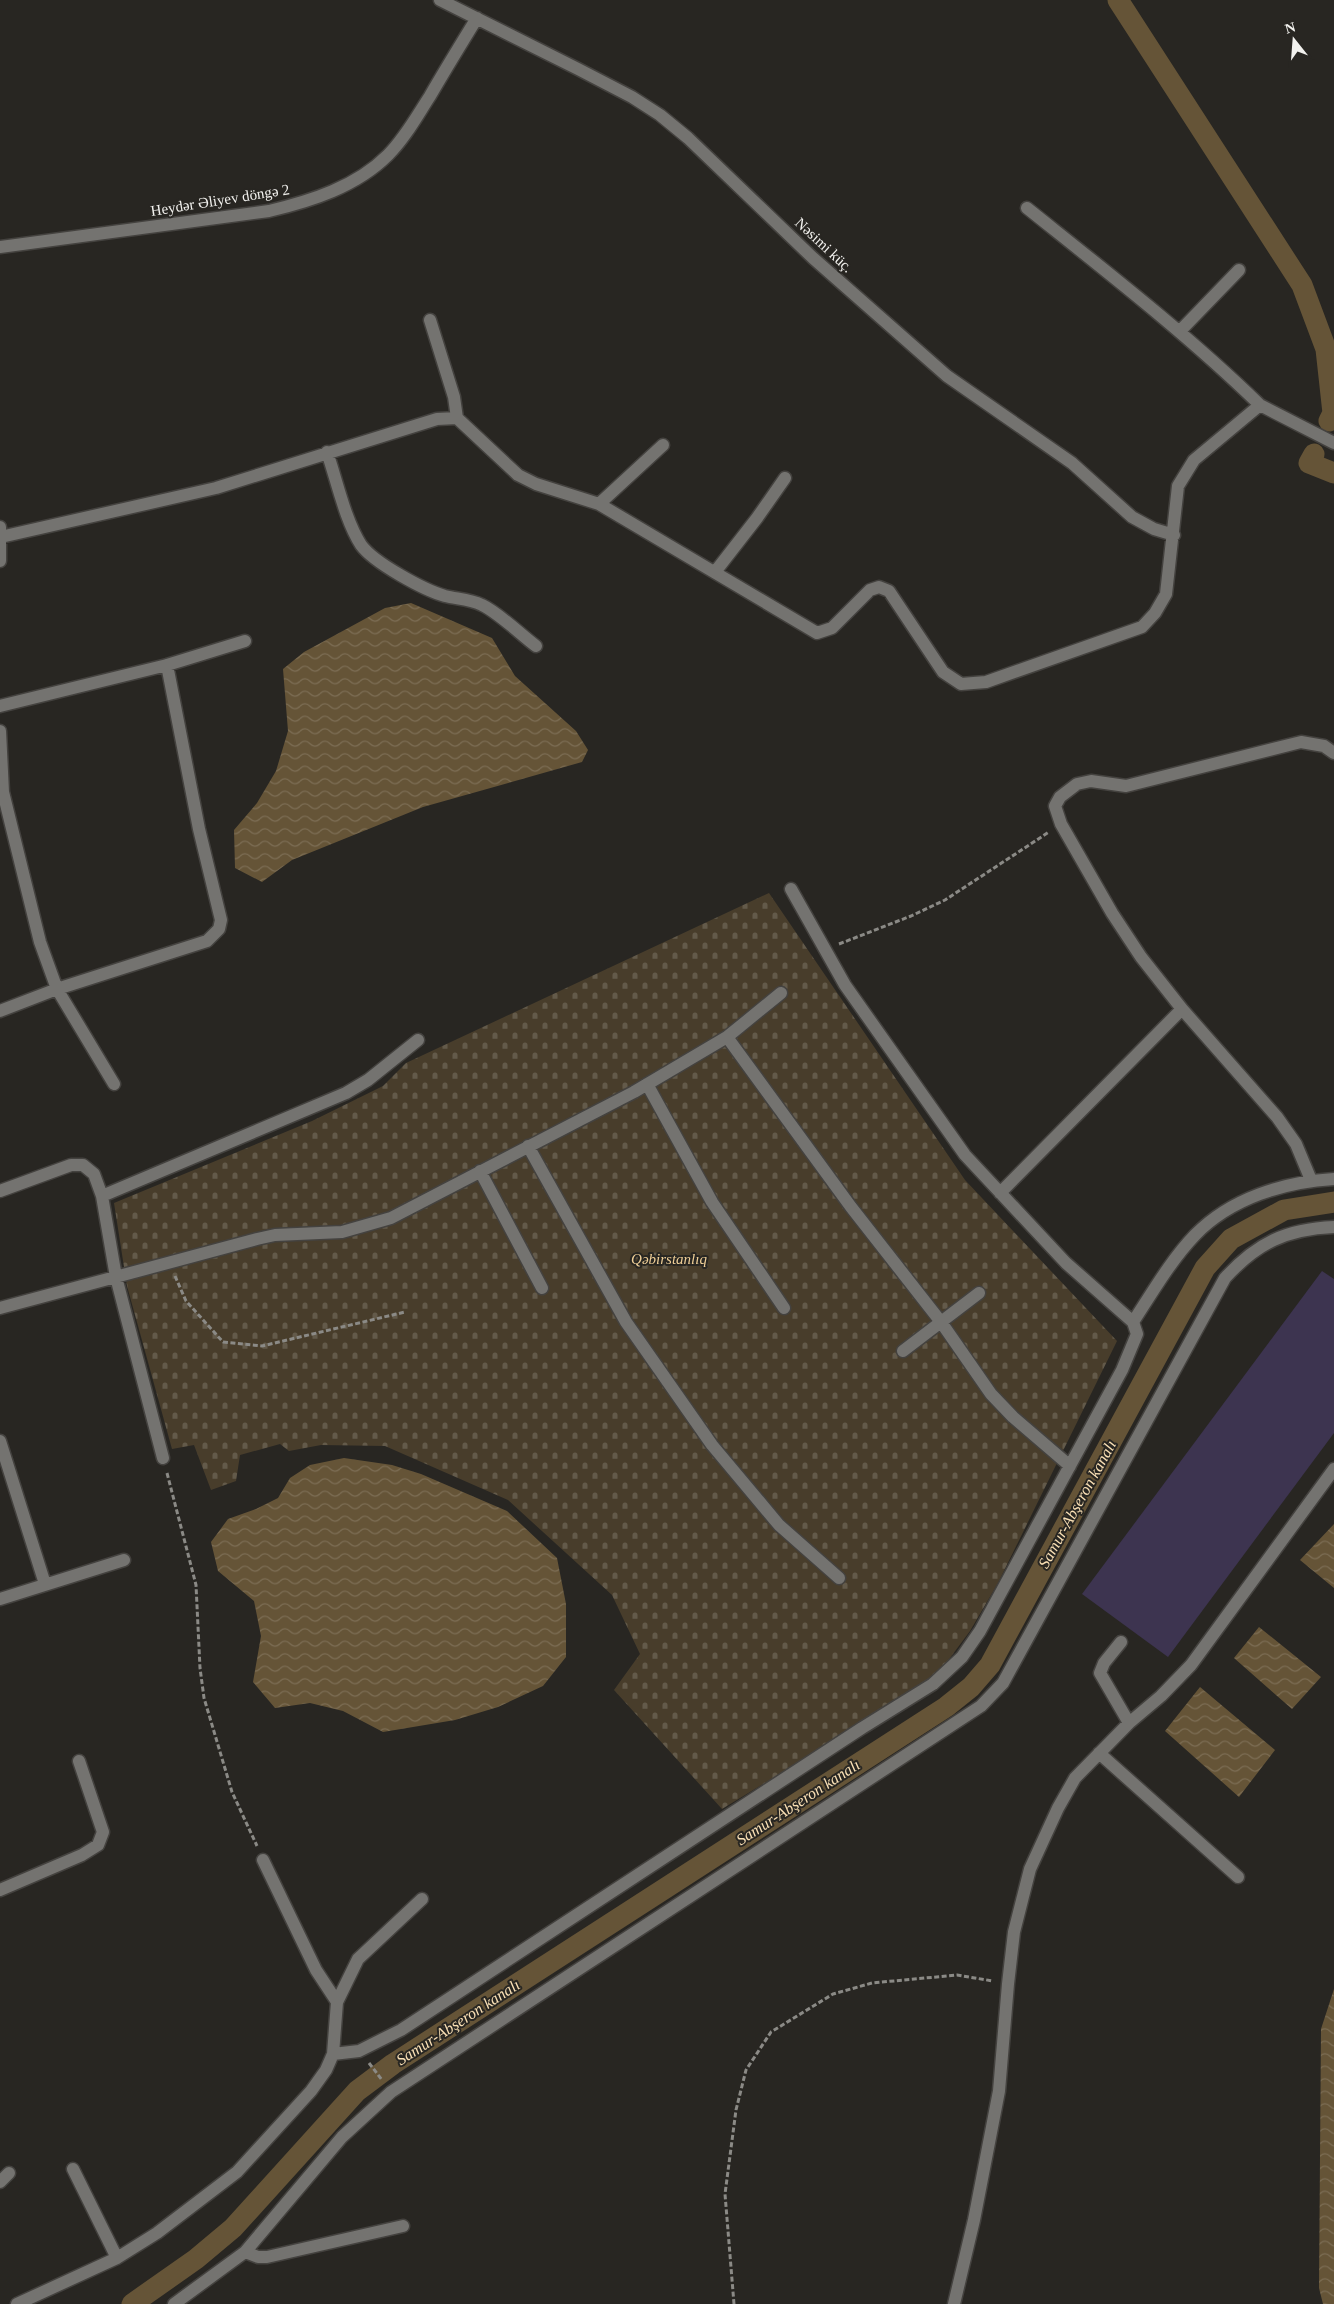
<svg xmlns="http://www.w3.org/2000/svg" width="1334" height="2304" viewBox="0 0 1334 2304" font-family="Georgia,serif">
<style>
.cemetery{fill:url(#cemetery-stones)}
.water{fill:url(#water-waves)}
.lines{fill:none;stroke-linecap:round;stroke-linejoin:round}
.canal{stroke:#655437;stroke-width:21}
.building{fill:#3d3450}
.minor-casing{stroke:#44423f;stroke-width:15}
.path{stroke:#8b8a86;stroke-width:3;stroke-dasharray:5 2.5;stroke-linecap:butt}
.minor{stroke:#747370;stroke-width:12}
.labels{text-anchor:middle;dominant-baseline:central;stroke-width:4;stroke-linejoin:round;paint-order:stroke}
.street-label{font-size:15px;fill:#f2f1ee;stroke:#282622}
.park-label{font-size:15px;font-style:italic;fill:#eece97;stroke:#282622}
.water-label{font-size:16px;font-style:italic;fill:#fae0b5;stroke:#282622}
</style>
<defs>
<pattern id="cemetery-stones" width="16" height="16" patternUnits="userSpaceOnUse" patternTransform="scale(1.25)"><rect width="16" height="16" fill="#483d2b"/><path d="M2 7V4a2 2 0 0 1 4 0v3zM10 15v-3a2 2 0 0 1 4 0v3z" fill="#635a4a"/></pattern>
<pattern id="water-waves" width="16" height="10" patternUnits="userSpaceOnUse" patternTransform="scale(1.25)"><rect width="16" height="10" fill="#655437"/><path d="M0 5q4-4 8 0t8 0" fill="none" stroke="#7c6d54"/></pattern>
</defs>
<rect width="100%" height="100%" fill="#282622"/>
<path class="cemetery" d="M769 893 965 1180 1117 1341 998 1583 970 1631 944 1666 904 1699 722 1809 614 1690 640 1654 612 1595 508 1500 385 1446 321 1445 289 1451 280 1444 240 1455 236 1481 211 1490 194 1445 172 1449 127 1286 114 1203 312 1121 383 1086 406 1063Z"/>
<path class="water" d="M411 603 492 638 515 676 576 731 588 750 582 762 423 807 292 860 262 882 235 868 234 830 257 803 276 771 288 731 283 669 304 652 385 608Z
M344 1458 392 1465 421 1474 507 1511 557 1558 566 1604V1657L543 1686 498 1707 455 1720 383 1732 343 1711 310 1703 275 1708 253 1682 261 1636 254 1601 218 1571 211 1542 228 1519 256 1509 278 1498 290 1478 310 1465Z
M1334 1524V1588L1300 1560Z
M1259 1627 1321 1677 1292 1709 1234 1658Z
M1200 1687 1275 1750 1239 1797 1165 1731Z
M1334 1989V2304H1323L1319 2288 1321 2029Z"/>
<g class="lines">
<path class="canal" d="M1118 0 1302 285 1326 349 1333 413 1329 421
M1314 454 1309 463 1334 473
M132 2304 196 2259 233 2228 357 2091 393 2064 946 1707 971 1687 990 1665 1205 1268 1231 1239 1284 1210 1334 1202"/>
</g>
<path class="building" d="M1322 1271 1334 1279V1433L1168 1657 1082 1594Z"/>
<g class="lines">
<defs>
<path id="minor" d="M440 0 578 69 632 97 660 115 688 138 813 258 947 376 1072 463 1132 517 1154 529 1174 535
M1027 208C1107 272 1187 334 1260 405
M0 247 269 211C311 201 356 187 388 155 405 138 417 116 430 96 445 70 461 44 477 18
M430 320 454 397 457 418
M1180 331 1239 270
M327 452C337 481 345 520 361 545 374 563 424 590 445 596 457 599 470 599 482 605 499 613 520 634 536 646
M599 504 663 445
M0 527V561
M1 537 216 488 437 419 457 418 518 475 536 484 599 504 817 633 832 628 870 590 879 587 889 591 943 672 961 684 986 682 1142 627 1155 613 1166 594 1178 486 1194 460 1260 405 1334 443
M715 572 757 518 785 478
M0 706 167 665 245 641
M0 731 3 792 40 942 57 989 114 1084
M791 889 845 985 965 1155 1066 1263 1133 1322C1152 1293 1171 1260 1195 1235 1231 1198 1284 1182 1334 1179
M0 1011 57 989 207 941 219 929 221 920 199 829 167 665
M727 1037 851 1207 941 1322 991 1394 1013 1417 1070 1466
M647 1084 712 1202 784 1308
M528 1146 626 1322 712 1445 779 1525 839 1578
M480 1171 542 1288
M1311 1180 1296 1144 1277 1117 1182 1009 1141 957 1112 913 1061 824 1055 806 1060 797 1077 784 1091 781 1126 786 1301 742 1324 746 1334 753
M0 1191 71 1165H83L94 1174 102 1196 116 1277 163 1458
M1000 1193 1182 1009
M102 1196 346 1093 368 1080 418 1040
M0 1308 257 1239 275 1235 342 1232 391 1218 634 1092 727 1037 781 993
M903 1351 979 1293
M0 1441 45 1584
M0 1599 124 1560
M1121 1642 1104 1663 1100 1673 1129 1723
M1099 1753 1238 1877
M263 1860 316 1970 337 2002
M0 1890 82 1855 98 1845 103 1832 79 1761
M333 2054 359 2051 401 2030 862 1728 933 1684 962 1657 980 1631 1122 1370 1137 1334 1133 1322
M73 2169 117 2258
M0 2182 9 2173
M245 2252 258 2257H267L403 2226
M17 2304 117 2258 157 2233 237 2172 311 2091 326 2070 333 2054 337 2002 358 1959 422 1899
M174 2304 245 2252 342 2137 391 2092 981 1706 1003 1683 1225 1278C1257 1243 1286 1229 1334 1227
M954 2304 974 2220 999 2091 1008 1984 1014 1932 1030 1869 1058 1808 1075 1778 1129 1723 1161 1696 1191 1665 1334 1469"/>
</defs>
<use href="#minor" class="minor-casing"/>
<path class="path" d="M839 944 911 916 945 900 1049 832
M175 1276 186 1301 223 1342 262 1346 405 1312
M167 1473 196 1585 200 1668 204 1698 232 1792 257 1846
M369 2063 382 2080
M734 2304 725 2194 736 2110 746 2070 771 2032 833 1994 872 1983 957 1975 993 1981"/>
<use href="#minor" class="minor"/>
</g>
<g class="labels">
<g class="street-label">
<text transform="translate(220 200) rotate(-9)">Heydər Əliyev döngə 2</text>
<text transform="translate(824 245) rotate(43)">Nəsimi küç.</text>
</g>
<g class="park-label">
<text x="669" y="1259">Qəbirstanlıq</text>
</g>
<g class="water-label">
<text transform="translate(1077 1504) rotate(-61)">Samur-Abşeron kanalı</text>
<text transform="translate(798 1802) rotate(-33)">Samur-Abşeron kanalı</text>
<text transform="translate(458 2022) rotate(-33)">Samur-Abşeron kanalı</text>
</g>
</g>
<g transform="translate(1294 40) rotate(343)" stroke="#282622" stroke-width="4" paint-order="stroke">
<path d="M0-4L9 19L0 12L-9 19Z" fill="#f2f1ee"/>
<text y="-8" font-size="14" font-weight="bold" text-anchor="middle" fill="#f2f1ee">N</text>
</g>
</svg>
